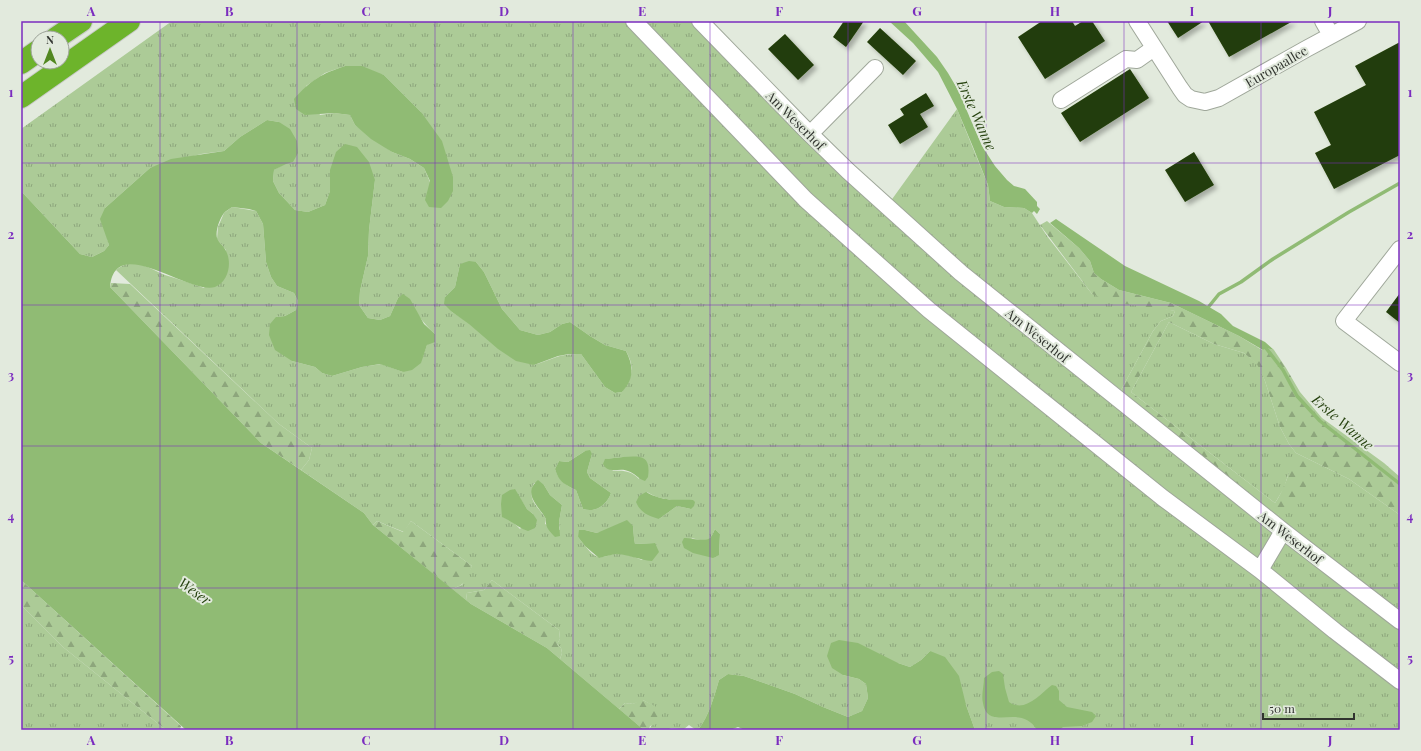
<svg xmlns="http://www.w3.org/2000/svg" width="1421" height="751" viewBox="0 0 1421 751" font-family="'Playfair Display',serif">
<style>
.grass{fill:url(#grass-tufts);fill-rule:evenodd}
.forest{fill:url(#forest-firs)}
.water{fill:#90bb74}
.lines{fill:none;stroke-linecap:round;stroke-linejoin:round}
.stream{stroke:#90bb74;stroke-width:3.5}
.building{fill:#223e08;filter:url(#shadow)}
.minor-casing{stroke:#9fa79a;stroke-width:18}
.highway-casing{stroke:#c9cac9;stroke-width:24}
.minor{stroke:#fff;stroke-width:16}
.highway{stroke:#6db42b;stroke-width:22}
.grid{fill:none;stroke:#7b2cbf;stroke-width:1;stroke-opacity:0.55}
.labels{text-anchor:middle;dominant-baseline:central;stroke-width:4;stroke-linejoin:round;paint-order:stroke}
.street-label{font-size:13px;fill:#31342f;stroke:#e2eadd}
.water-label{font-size:14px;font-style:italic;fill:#274310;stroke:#e2eadd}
.neatline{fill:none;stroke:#7b2cbf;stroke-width:1.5}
.grid-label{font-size:13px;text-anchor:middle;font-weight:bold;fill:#7b2cbf}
</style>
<defs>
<pattern id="grass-tufts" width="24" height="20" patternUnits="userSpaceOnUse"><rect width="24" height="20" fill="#accb97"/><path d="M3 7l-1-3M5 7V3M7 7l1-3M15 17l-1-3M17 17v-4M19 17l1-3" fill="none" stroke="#8da67c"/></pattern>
<pattern id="forest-firs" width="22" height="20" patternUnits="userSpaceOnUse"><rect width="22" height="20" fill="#accb97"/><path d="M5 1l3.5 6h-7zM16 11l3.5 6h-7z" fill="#8da67c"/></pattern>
<filter id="shadow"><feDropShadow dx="3.5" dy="3.5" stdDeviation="2" flood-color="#0004"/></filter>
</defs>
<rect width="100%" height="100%" fill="#e2eadd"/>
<path class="grass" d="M172 21H696L840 169 1400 626V730H975L966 705 930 651 921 660 910 667 898 663 843 675 859 679 866 684 868 698 862 711 848 717 823 707 795 694 744 676 728 674 719 680C714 697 709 716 698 730H696L689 725 684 729 671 728 667 730H649L660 710 643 700 633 704 625 703 619 709 560 659 562 653 561 648 557 644 560 639 559 630 492 580 484 590 467 593 466 600 452 589 462 585 472 566 411 521 404 532 377 521 373 525 364 513 301 470 309 460 312 448 279 424 116 270C133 256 148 268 165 275 178 279 191 283 204 288L226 250 217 239 218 227 224 213 232 207 256 211 263 224 266 262 271 277 277 286 294 293 298 301 296 310 285 316 276 317 292 361 315 367 322 373 332 376 362 367 381 364 403 372 424 353 427 345 435 334C422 323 414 308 403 295L398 298 390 316 380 320 368 318 359 305 360 291 368 256 369 230 375 180 330 170V191L325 205 308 212 295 210 279 193 273 181 274 170 286 163 293 162 279 122 267 120 240 137 224 151 201 154 150 168 105 208 106 234 109 245 104 251 92 257 80 254 21 191V129ZM345 66 384 75 421 112 441 208 424 168 410 159 392 152 355 125 350 115 334 113 320 115 306 86 325 73ZM476 262 484 272 502 309 520 330 538 335 550 332 562 324 570 322 590 336 605 345 626 351C636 370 632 375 622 392L615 393 605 387 581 354C560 353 553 359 534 365L482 334 469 323 452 312 445 297 455 287 460 264ZM585 451 592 454 587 472 590 478 611 493C607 505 596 513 583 509L576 490C565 485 559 481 555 469L559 461 568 462ZM623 457H637L639 479C631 471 624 470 613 471L606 459ZM534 483 544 485 550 495 562 505 559 522 560 530 545 524 546 519C538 506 526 500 534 483ZM514 489 527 509 533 514 520 529 512 521 503 517ZM647 492C661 500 669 500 685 500L691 509 677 506 659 519ZM633 526 634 538 635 544 655 543 642 560C634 557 624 553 614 554 608 555 604 558 598 557 591 555 583 543 578 537L585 530 597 533ZM715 529 720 534 719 555 691 538 705 541 710 539Z
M957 109 988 185 990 201 1004 207 1024 208 1032 213 1047 236 1092 294 1175 311 1173 316 1161 321 1153 331 1121 390 968 273 890 202Z
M1169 322 1214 344 1244 353 1258 364 1265 381 1280 427 1289 444 1296 453 1349 479 1400 515V616L1277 516 1280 513 1289 472 1284 488 1275 503 1131 392Z
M21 605 63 647 166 730H21Z"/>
<path class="forest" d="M1047 221 1079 248 1090 261 1094 273 1101 279 1119 290 1171 303 1239 336 1262 350 1266 348 1274 350 1286 368 1300 392 1322 418 1384 463 1400 477V515L1349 479 1296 453 1289 444 1280 427 1265 381 1257 364 1244 353 1214 344 1169 322 1131 392 1275 503C1284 490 1288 474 1295 460H1303L1309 463C1310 494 1298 499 1277 516L1149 415 1121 390 1153 331 1161 321 1173 316 1175 311 1111 302 1092 294 1040 225Z
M111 283 130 284 279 424 312 448 309 460 301 470 261 443 110 287Z
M377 521 403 532 411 521 472 566C467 579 467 584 452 589L373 525Z
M21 580 181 726 180 730H166L63 647 21 605Z
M492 580 559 630 560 639 557 644 561 648 562 653 560 659 547 648 471 604 466 600 467 593 484 590Z
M640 700H643L660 709 662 715 656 724 650 726 649 730H644L619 709 625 703 633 704Z"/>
<path class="water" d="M889 21H904L937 57 948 73 958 90 982 146 995 166 1007 180 1014 186 1025 189 1037 202V206L1040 209 1037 214 1034 211 1032 213 1024 208 1004 207 990 201 988 185 973 147 957 109 938 72 913 43Z
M345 66H362L384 75 421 112 442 141 453 177V191L448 201 441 208 429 207 425 200 430 181 424 168 410 159 392 152 371 139 355 125 350 115 334 113 305 115 296 109 294 99C311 80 321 74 345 66Z
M267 120 279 122 290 129 297 141 298 153 293 162 286 164 274 170 273 181 279 193 295 210 308 212 325 205 330 191V170L336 152 345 144 357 147 369 162 375 180 369 230 368 256 360 291 359 305 368 318 380 320 390 316 398 298 403 294 410 299 424 324 435 334V342L427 345 421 363 412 370 403 372 380 364 362 367 332 376 322 373 315 367 292 361 275 350 269 335 270 324 276 317 285 316 296 310 298 301 294 293 277 286 271 277 266 262 263 224 256 211 249 209 232 207C230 209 227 210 225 212 220 217 215 231 217 238 219 243 224 246 226 251 232 262 229 282 215 287 188 295 115 232 110 287L261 443 364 513 373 525 471 604 547 648 644 730H186L21 580V191L80 254 92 257 104 251 109 245 100 219 105 208 150 168 171 159 224 151 240 137Z
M1056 219 1125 266 1199 301 1221 314 1233 326 1265 342 1274 350 1266 348 1263 350 1239 336 1171 303 1119 290 1101 279 1094 273 1090 261 1079 248 1050 223Z
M469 261 476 262 484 272 502 309 520 330 538 335 550 332 562 324 570 322 590 336 605 345 626 351C634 367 634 379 622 392L615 393 605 387 581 354H569L558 356 534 365 516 361 498 349 469 324 452 312 444 304 445 297 455 287 460 264Z
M590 450 592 454 587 472 590 478 611 493C607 505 596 513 583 509L576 490C564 484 559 482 555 469L559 461 568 462 585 451Z
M623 457C641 456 651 455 648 477L645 481C638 479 635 473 628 471 619 467 609 475 603 464L605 459Z
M538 480 544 485 550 495 562 505 559 522 560 536 555 537C549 531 545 527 546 519 538 505 522 494 538 480Z
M515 489 527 509 533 514 537 520 535 528 528 531C519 528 512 521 502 517L501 504 502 495 510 490Z
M646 492C664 502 674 499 693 500L695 502 694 506 691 509 677 506 659 519C648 516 640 512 636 502L639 496Z
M627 520 633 526 634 538 635 544 655 543 659 552 652 561C639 560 628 554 615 554 610 555 604 557 599 558L585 546 578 537 579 530H585L597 533Z
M715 529 720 534 719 555 713 558 693 553 684 548 682 542 684 538C691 538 706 542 710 538 712 536 714 531 715 529Z
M839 640 858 643 898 663 910 667 921 660 930 651 945 657 959 676 966 705 975 730H745L738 727 730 730H698C709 716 714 697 719 680L728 674 744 676 795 694 823 707 848 717 862 711 868 698 866 684 859 679 843 675 832 668 827 656 831 643Z
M999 671 1003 674 1005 688 1009 702C1025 713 1039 695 1052 685L1056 686 1059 691V700L1067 707 1092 712 1096 716 1092 722 1082 726 1063 727 1059 730H1037C1021 702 988 733 983 703 981 696 984 686 984 678L992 672Z"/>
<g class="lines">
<path class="stream" d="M1206 310 1219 294 1241 282 1273 259 1349 212 1400 183
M1263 346 1266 348 1283 370 1297 396 1320 421 1400 484"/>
</g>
<path class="building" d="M844 21H864L846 47 833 37Z
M1042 21H1072L1075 26 1083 21H1092L1105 41 1045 79 1018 37Z
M1167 21H1204L1178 38Z
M1208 21H1293L1229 57Z
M880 28 916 61 903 75 867 42Z
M785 34 814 65 798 80 768 49Z
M1400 42V155L1334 189 1315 153 1331 145 1314 112 1366 85 1355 66Z
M1130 69 1149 98 1080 142 1061 113Z
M926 93 934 106 920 114 928 127 900 144 888 125 904 115 900 109Z
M1194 152 1214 185 1185 202 1165 170Z
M1400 293V323L1386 312Z"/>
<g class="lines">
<defs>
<path id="minor" d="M634 21 806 200 929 310 1163 498 1260 570 1335 631 1400 681
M700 21 804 128 848 171 961 273 1283 531 1400 621
M1137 21 1180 88 1185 95 1191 99 1205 102 1219 98 1306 49 1358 21
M1323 21 1331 35
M1061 100 1126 59 1137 60 1154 48
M810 134 875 68
M1400 249 1344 321 1400 363
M1260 570 1283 531"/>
<path id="highway" d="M56 38 81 21
M21 63 38 51
M21 97 129 21"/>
</defs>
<use href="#minor" class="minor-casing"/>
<use href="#highway" class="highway-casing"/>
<use href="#minor" class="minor"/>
<use href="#highway" class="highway"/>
</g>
<path class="grid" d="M160 21V730M297 21V730M435 21V730M573 21V730M710 21V730M848 21V730M986 21V730M1124 21V730M1261 21V730M21 163H1400M21 305H1400M21 446H1400M21 588H1400"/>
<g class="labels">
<g class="street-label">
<text transform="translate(1276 66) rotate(-30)">Europaallee</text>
<text transform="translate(796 120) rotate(45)">Am Weserhof</text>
<text transform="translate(1038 335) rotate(39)">Am Weserhof</text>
<text transform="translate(1291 537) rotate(38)">Am Weserhof</text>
</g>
<g class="water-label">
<text transform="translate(977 115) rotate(66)">Erste Wanne</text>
<text transform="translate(1343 422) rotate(41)">Erste Wanne</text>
<text transform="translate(195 591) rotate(36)">Weser</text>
</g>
</g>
<rect width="1421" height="751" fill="none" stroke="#e2eadd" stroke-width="44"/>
<g transform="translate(50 50)"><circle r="19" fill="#e2eadd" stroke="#9ba197"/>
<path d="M0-3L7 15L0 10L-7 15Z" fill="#528821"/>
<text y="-6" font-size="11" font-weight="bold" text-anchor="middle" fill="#31342f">N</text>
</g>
<path d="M1263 713v6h91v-6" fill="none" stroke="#31342f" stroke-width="2"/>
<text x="1269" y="713" font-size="12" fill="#31342f" stroke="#e2eadd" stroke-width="3" paint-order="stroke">50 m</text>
<rect x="22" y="22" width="1377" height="707" class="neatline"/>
<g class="grid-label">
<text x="91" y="16">A</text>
<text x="229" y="16">B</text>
<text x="366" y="16">C</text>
<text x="504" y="16">D</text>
<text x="642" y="16">E</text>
<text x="779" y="16">F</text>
<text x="917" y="16">G</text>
<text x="1055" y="16">H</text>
<text x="1192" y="16">I</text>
<text x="1330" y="16">J</text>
<text x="11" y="97">1</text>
<text x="1410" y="97">1</text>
<text x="11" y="239">2</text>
<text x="1410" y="239">2</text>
<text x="11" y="380">3</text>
<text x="1410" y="380">3</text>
<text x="11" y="521">4</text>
<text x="1410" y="521">4</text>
<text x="11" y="663">5</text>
<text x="1410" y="663">5</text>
<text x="91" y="745">A</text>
<text x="229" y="745">B</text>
<text x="366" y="745">C</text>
<text x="504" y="745">D</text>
<text x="642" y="745">E</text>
<text x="779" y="745">F</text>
<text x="917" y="745">G</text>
<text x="1055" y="745">H</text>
<text x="1192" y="745">I</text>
<text x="1330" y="745">J</text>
</g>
</svg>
